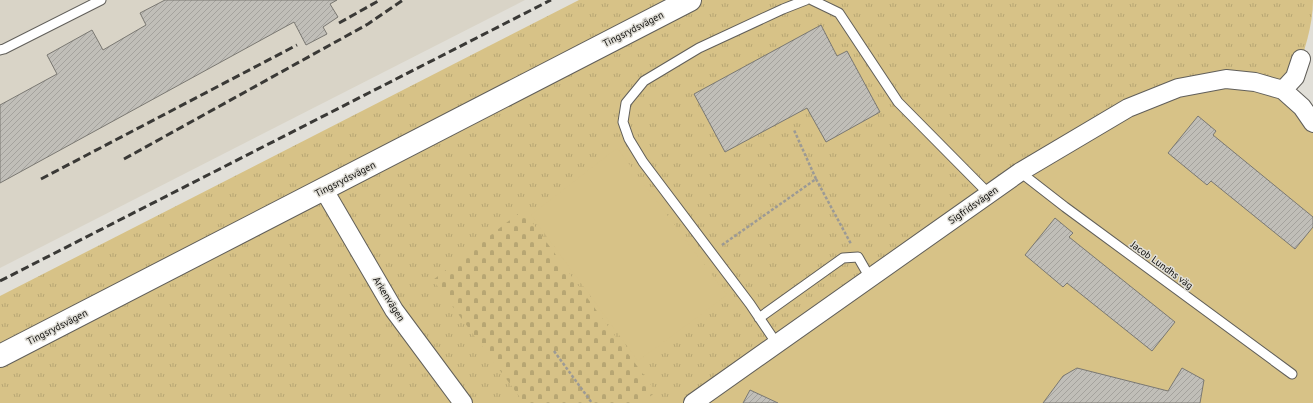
<svg xmlns="http://www.w3.org/2000/svg" width="1313" height="403" viewBox="0 0 1313 403" font-family="'PT Sans',sans-serif">
<style>
.built{fill:#d9d4c7}
.grass{fill:url(#grass-tufts)}
.cemetery{fill:url(#cemetery-stones)}
.park{fill:#d7c287}
.building{fill:url(#building-hatch);stroke:#7a7872}
.lines{fill:none;stroke-linecap:round;stroke-linejoin:round}
.service-casing{stroke:#615f5a;stroke-width:11}
.minor-casing{stroke:#615f5a;stroke-width:20}
.tertiary-casing{stroke:#615f5a;stroke-width:24}
.path{stroke:#9c9a95;stroke-width:2.5;stroke-dasharray:3 2;stroke-linecap:butt}
.service{stroke:#fff;stroke-width:9}
.minor{stroke:#fff;stroke-width:18}
.tertiary{stroke:#fff;stroke-width:22}
.rail{stroke:#3a3936;stroke-width:3;stroke-dasharray:8 4;stroke-linecap:butt}
.labels{text-anchor:middle;dominant-baseline:central;stroke-width:3;stroke-linejoin:round;paint-order:stroke}
.street-label{font-size:10px;fill:#0e0d0b;stroke:#e1dfd8}
</style>
<defs>
<pattern id="grass-tufts" width="24" height="20" patternUnits="userSpaceOnUse"><rect width="24" height="20" fill="#d7c287"/><path d="M3 7l-1-3M5 7V3M7 7l1-3M15 17l-1-3M17 17v-4M19 17l1-3" fill="none" stroke="#b7a673"/></pattern>
<pattern id="cemetery-stones" width="16" height="16" patternUnits="userSpaceOnUse"><rect width="16" height="16" fill="#d7c287"/><path d="M2 7V4a2 2 0 0 1 4 0v3zM10 15v-3a2 2 0 0 1 4 0v3z" fill="#b7a673"/></pattern>
<pattern id="building-hatch" width="6" height="6" patternUnits="userSpaceOnUse"><rect width="6" height="6" fill="#c0beb8"/><path d="M-1 1l2-2M0 6l6-6M5 7l2-2" fill="none" stroke="#a4a29d"/></pattern>
</defs>
<rect width="100%" height="100%" fill="#e1dfd8"/>
<path class="built" d="M0 0H525L0 268Z"/>
<path class="grass" d="M579 0H1313C1313 26 1304 52 1295 77L693 403H0V296Z"/>
<path class="cemetery" d="M523 210 656 392 641 403H524L433 280Z"/>
<path class="park" d="M1226 79 1283 90 1313 123V403H693L1128 108Z
M617 148 727 295 638 361 531 215Z"/>
<path class="building" d="M165 0H337L330 4 338 17 323 27 327 34 306 45 294 22 0 183V105L57 74 47 55 92 30 103 50 146 25 140 13Z
M821 25 837 56 847 51 880 112 826 142 807 108 725 152 694 94Z
M1198 116 1216 131 1213 135 1313 217V227L1295 249 1211 181 1207 185 1168 153Z
M1055 218 1073 233 1069 237 1175 322 1152 351 1067 283 1063 287 1025 255Z
M1077 368 1168 391 1182 368 1204 380 1200 403H1043L1063 376Z
M750 390 778 403H743Z"/>
<g class="lines">
<defs>
<path id="service" d="M812 0 839 13 898 102 989 194
M0 50 4 49 101 0
M1020 172 1065 207 1292 374
M759 318 843 258 858 257 870 278
M777 344 750 304 643 162 629 139 623 122 626 103 644 81 699 48 783 9 806 0"/>
<path id="minor" d="M1301 59 1295 77 1283 90 1302 107 1313 123
M324 190 394 310 463 403
M693 403 1020 172 1128 108 1178 88 1226 79 1255 82 1283 90"/>
<path id="tertiary" d="M0 356 690 0"/>
</defs>
<use href="#service" class="service-casing"/>
<use href="#minor" class="minor-casing"/>
<use href="#tertiary" class="tertiary-casing"/>
<path class="path" d="M816 179 851 244
M722 245 816 179 794 130
M554 351 592 403"/>
<use href="#service" class="service"/>
<use href="#minor" class="minor"/>
<use href="#tertiary" class="tertiary"/>
<path class="rail" d="M339 23 380 0
M124 159 368 24 403 0
M41 179 297 45
M0 281 551 0"/>
</g>
<g class="labels">
<g class="street-label">
<text transform="translate(633 29) rotate(-27)">Tingsrydsvägen</text>
<text transform="translate(345 179) rotate(-27)">Tingsrydsvägen</text>
<text transform="translate(973 205) rotate(-35)">Sigfridsvägen</text>
<text transform="translate(1162 265) rotate(36)">Jacob Lundhs väg</text>
<text transform="translate(389 299) rotate(58)">Arkenvägen</text>
<text transform="translate(57 327) rotate(-27)">Tingsrydsvägen</text>
</g>
</g>
</svg>
